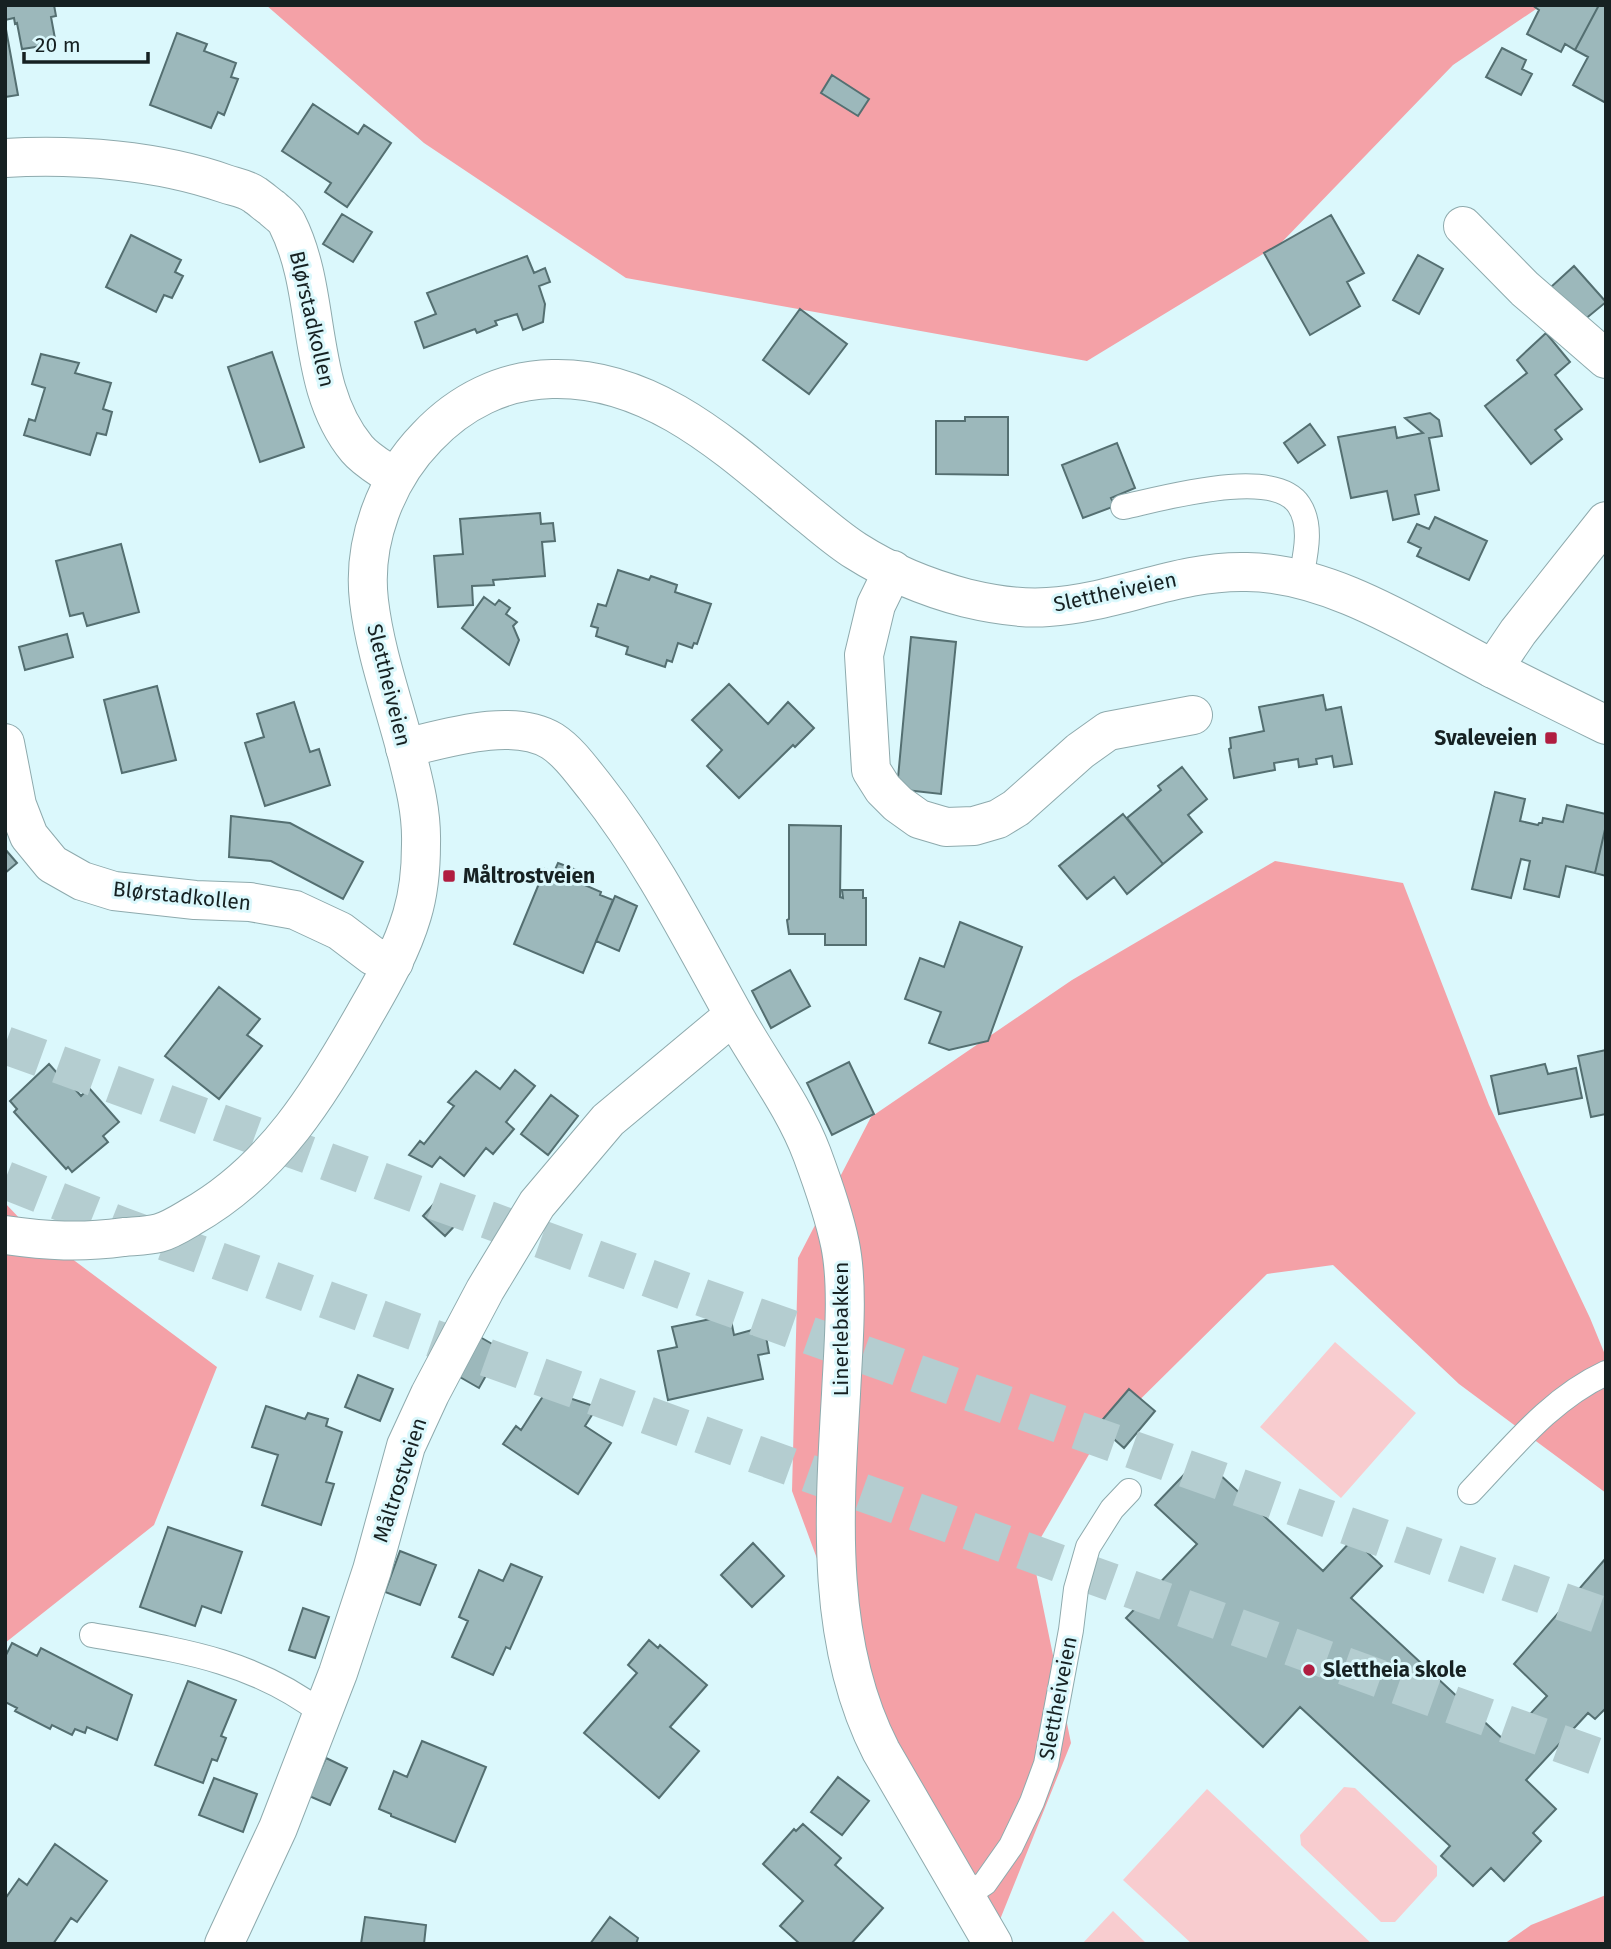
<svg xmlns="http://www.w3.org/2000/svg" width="1611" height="1949" viewBox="0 0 1611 1949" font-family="'Fira Sans',sans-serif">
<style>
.green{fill:#f8cccf}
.forest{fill:#f4a1a7}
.building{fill:#9cb8bb;stroke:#546f71;stroke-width:2}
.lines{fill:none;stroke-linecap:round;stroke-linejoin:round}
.primary-tunnel{stroke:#b4cdd0;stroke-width:38;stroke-dasharray:38 19;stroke-linecap:butt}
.lane-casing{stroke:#8eaaad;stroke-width:26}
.street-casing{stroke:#8eaaad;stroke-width:40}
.secondary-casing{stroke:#8eaaad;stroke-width:40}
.lane{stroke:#fff;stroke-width:24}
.street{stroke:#fff;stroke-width:38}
.secondary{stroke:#fff;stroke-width:38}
.poi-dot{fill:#b01d40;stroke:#dbf8fc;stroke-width:2.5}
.labels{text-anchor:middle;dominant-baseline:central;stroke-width:6;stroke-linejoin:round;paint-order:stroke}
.street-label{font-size:21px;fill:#162122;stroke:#dbf8fc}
.poi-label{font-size:21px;font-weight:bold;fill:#162122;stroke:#dbf8fc;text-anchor:start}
</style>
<rect width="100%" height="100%" fill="#dbf8fc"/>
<path class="green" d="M1335 1342 1416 1413 1341 1498 1260 1427Z
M1344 1787 1355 1788 1437 1866V1876L1395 1922H1381L1301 1845 1300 1835Z
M1207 1789 1372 1944H1192L1123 1880Z
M1113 1911 1147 1944H1082Z"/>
<path class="forest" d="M266 5H1542L1453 65 1281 243 1087 361 626 278 424 143Z
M1275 861 1403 883 1489 1105 1590 1318 1606 1357V1493L1459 1384 1333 1265 1267 1274 1095 1444 1032 1553 1071 1743 993 1937 877 1721 792 1491 798 1258 871 1117 1072 980Z
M5 1203 24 1223 217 1367 154 1525 5 1643Z
M1606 1895V1944H1504L1531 1925Z"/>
<path class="building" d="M5 5H54L56 16 51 17 56 44 22 49 17 23 15 24 14 18 5 20Z
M1599 5 1606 6V103L1573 85 1588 57 1575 50Z
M1599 5 1575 50 1565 44 1561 52 1527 34 1539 10 1532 5Z
M5 24 18 95 5 97Z
M177 33 207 44 204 51 236 63 231 77 238 79 224 115 218 112 211 128 150 105Z
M1502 48 1526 60 1522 69 1532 74 1521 95 1486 77Z
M832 75 869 99 858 116 821 93Z
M313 104 358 134 364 125 391 143 347 207 325 192 331 183 282 151Z
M342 214 372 232 353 262 323 244Z
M1331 215 1364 273 1347 282 1360 306 1310 335 1264 253Z
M131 235 181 260 175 272 183 276 172 298 164 295 156 312 106 287Z
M1418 255 1443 269 1419 314 1393 300Z
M527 256 534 273 545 268 550 282 539 286 545 304 543 322 523 330 517 314 495 321 497 325 477 333 475 329 424 348 415 322 436 314 427 293Z
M1574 266 1606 302 1583 321 1551 287Z
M800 309 847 344 809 394 763 360Z
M1546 333 1570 362 1555 375 1582 409 1555 430 1562 439 1531 464 1485 406 1527 373 1517 360Z
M272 352 304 447 260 462 228 367Z
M41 354 79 363 75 373 111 383 103 409 112 412 106 435 97 433 90 455 24 435 29 419 35 421 45 388 32 384Z
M1430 413 1439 420 1442 436 1429 438 1439 490 1415 495 1419 514 1393 520 1387 491 1351 498 1338 437 1395 427 1397 438 1423 433 1405 418Z
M965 417H1008V475L936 474V421H965Z
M1310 424 1325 445 1298 463 1284 443Z
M1117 443 1135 488 1111 498 1115 506 1083 518 1062 465Z
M540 513 541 524 553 523 555 541 542 542 545 576 493 580 494 585 472 586 473 605 438 607 434 556 463 554 460 519Z
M1435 517 1487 541 1469 580 1417 556 1421 548 1408 542 1417 524 1429 529Z
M121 544 139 612 87 626 83 613 70 616 56 561Z
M618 570 649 580 651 576 677 585 675 592 711 604 697 644 694 643 692 648 678 643 672 662 667 660 665 667 626 654 628 647 596 636 598 628 591 626 598 604 606 606Z
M484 597 495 605 499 600 510 608 506 614 517 622 513 626 519 640 509 665 462 628Z
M67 634 73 657 25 670 19 647Z
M911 637 956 642 941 794 897 789Z
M729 684 768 724 788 702 814 728 795 747 793 745 739 798 707 766 722 750 692 720Z
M157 686 176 760 122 773 104 700Z
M1323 695 1326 710 1341 707 1352 764 1334 767 1332 756 1316 759 1317 764 1299 767 1298 759 1274 763 1275 770 1234 778 1229 749 1231 748 1230 738 1264 731 1259 707Z
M294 702 310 752 319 749 330 785 265 806 245 743 264 737 257 714Z
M1182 767 1207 799 1188 815 1202 832 1163 864 1127 818 1161 790 1158 786Z
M1495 792 1525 799 1520 821 1538 825 1539 823H1542L1543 818 1563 822 1567 805 1606 814V825L1595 873 1566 866 1559 897 1524 889 1530 861 1521 859 1511 898 1472 889Z
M1123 814 1163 864 1127 894 1114 877 1087 899 1059 866Z
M231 816 290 823 363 862 343 899 271 861 229 857Z
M789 825 841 826 840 897 843 898 842 890H863V898H866V945H825V934H789L787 920 789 919Z
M1606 825V876L1595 873Z
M5 849 17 863 5 873Z
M558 863 577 870 573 880 601 892 600 895 613 900 583 973 514 944 545 869 554 872Z
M615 896 637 906 619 951 596 941Z
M960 922 1022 947 988 1041 949 1050 929 1043 941 1012 905 999 920 958 944 967Z
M790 970 810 1006 771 1028 752 991Z
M219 987 260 1019 247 1035 262 1046 219 1099 165 1056Z
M1606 1050V1114L1591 1117 1578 1056Z
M849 1062 874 1114 832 1135 807 1083Z
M49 1064 57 1073 59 1071 81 1096 89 1088 119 1122 103 1136 108 1142 72 1172 68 1167 66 1169 14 1112 17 1109 10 1101Z
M1545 1064 1548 1074 1576 1068 1582 1098 1499 1114 1491 1076Z
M515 1070 535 1086 506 1122 514 1129 493 1154 486 1148 464 1176 440 1157 432 1167 409 1155 420 1141 424 1144 454 1106 448 1102 476 1071 500 1089Z
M551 1095 578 1116 548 1155 521 1134Z
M440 1197 462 1218 445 1236 423 1216Z
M730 1315 734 1335 752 1330 753 1334 765 1331 769 1353 758 1355 763 1379 668 1400 658 1351 677 1347 672 1327Z
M480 1337 501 1349 479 1388 458 1376Z
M358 1375 393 1389 380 1421 345 1407Z
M549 1387 560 1395 597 1407 585 1426 611 1443 578 1494 503 1444 516 1426 521 1430Z
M1129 1389 1155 1411 1124 1448 1098 1425Z
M266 1406 305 1419 308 1413 328 1419 326 1426 342 1432 326 1482 334 1484 321 1525 262 1505 278 1455 252 1447Z
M1201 1457 1323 1571 1353 1539 1382 1566 1351 1598 1505 1741 1547 1696 1514 1664 1606 1558V1708L1595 1719 1588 1713 1526 1780 1556 1809 1533 1833 1541 1841 1504 1881 1491 1868 1473 1886 1441 1856 1450 1846 1300 1707 1263 1747 1126 1618 1197 1544 1155 1505Z
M168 1527 242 1552 221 1613 202 1606 195 1626 140 1607Z
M753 1543 784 1576 752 1607 721 1575Z
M400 1551 436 1565 420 1605 385 1592Z
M511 1564 542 1577 510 1649 506 1647 493 1675 452 1657 468 1621 459 1617 479 1570 503 1581Z
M303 1608 329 1617 315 1658 289 1650Z
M649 1640 658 1648 660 1645 707 1685 670 1727 699 1751 659 1798 584 1733 637 1673 628 1665Z
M12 1643 37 1656 41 1648 132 1695 117 1740 87 1727 85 1733 75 1729 72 1735 52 1725 50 1729 15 1711 17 1708 5 1702V1657Z
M188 1681 236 1700 221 1736 226 1738 217 1761 212 1759 203 1783 155 1765Z
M422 1741 486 1767 455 1842 391 1816V1814L379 1809 394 1771 407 1777Z
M326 1758 347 1768 330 1805 309 1796Z
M838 1777 869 1801 842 1835 811 1812Z
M214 1778 257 1794 243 1832 199 1815Z
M803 1824 841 1858 835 1865 883 1908 851 1944H800L780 1926 803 1901 763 1864 794 1829 796 1831Z
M55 1844 107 1881 77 1922 71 1918 53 1944H5V1899L19 1879 27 1885Z
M365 1917 426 1925 424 1944H361Z
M610 1917 638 1938 636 1944H590Z"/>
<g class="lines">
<path class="primary-tunnel" d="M5 1045 698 1296 1606 1617
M5 1180 124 1227 1606 1760"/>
<defs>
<path id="lane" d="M1123 507C1161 499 1274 466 1299 505 1313 526 1305 556 1301 578
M1470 1492C1512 1448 1550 1399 1606 1373
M92 1635C178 1650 251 1659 322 1713
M967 1895 985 1883 1011 1846 1032 1802 1046 1764 1071 1630 1076 1589 1088 1547 1112 1509 1129 1491"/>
<path id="street" d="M5 158C76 154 158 160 226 184 235 187 247 189 255 195 261 199 266 204 272 208 277 213 284 217 287 223 323 294 304 385 357 449 367 461 383 469 395 478
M1463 226 1525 289 1606 359
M893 570 876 605 864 655 871 770 883 789 898 804 919 819 946 827 974 826 998 819 1016 808 1080 751 1108 731 1193 715
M1493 669 1518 632 1606 521
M5 743 17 805 29 836 52 864 82 881 114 891 195 900 250 902 295 910 340 931 373 956 394 962
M405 748C447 738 513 717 552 741 569 752 582 771 595 787 651 858 691 938 735 1017 760 1062 794 1106 812 1154 822 1181 834 1215 840 1244 849 1287 843 1350 841 1394 834 1514 825 1642 881 1751L993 1944
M224 1944 278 1828 338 1673 372 1570 406 1446 430 1394 485 1290 537 1204 608 1120 734 1015"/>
<path id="secondary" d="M5 1235C48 1241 80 1243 124 1237 135 1236 148 1236 159 1233 170 1230 181 1223 191 1217 273 1171 321 1092 366 1012 384 981 402 949 412 915 419 892 421 868 421 844 422 812 414 782 406 751 393 701 375 652 369 601 362 542 386 479 427 437 460 402 503 380 552 379 656 376 734 454 809 515 824 527 840 541 856 551 889 572 928 588 966 598 991 604 1022 609 1048 607 1117 603 1177 570 1247 572 1327 573 1408 624 1478 661 1520 683 1563 704 1606 725"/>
</defs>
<use href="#lane" class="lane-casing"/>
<use href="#street" class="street-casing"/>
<use href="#secondary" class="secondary-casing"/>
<use href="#lane" class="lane"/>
<use href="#street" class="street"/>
<use href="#secondary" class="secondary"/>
</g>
<g class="poi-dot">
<rect x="1544" y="731" width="14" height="14" rx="3.5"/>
<rect x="442" y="869" width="14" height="14" rx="3.5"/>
<circle cx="1309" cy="1670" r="7"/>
</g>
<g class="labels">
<g class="street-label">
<text transform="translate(312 319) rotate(77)">Blørstadkollen</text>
<text transform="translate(1115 592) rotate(-12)">Slettheiveien</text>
<text transform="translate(389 685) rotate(76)">Slettheiveien</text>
<text transform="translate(182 896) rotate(6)">Blørstadkollen</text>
<text transform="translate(841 1329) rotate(-90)">Linerlebakken</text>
<text transform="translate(400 1480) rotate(-72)">Måltrostveien</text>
<text transform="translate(1058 1698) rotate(-79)">Slettheiveien</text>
</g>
<g class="poi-label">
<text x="1537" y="738" text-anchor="end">Svaleveien</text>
<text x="463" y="876">Måltrostveien</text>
<text x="1323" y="1670">Slettheia skole</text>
</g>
</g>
<rect width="1611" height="1949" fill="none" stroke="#162122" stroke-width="14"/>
<path d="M24 52v10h124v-10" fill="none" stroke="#162122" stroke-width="3.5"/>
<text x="35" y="52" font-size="21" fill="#162122" stroke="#dbf8fc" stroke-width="5" paint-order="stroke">20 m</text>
</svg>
